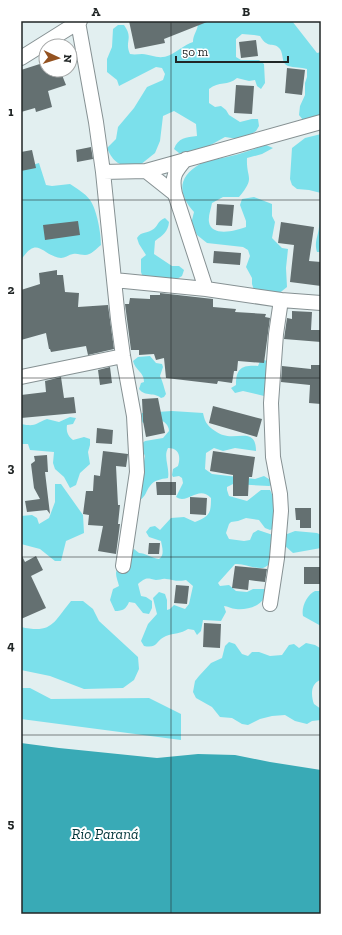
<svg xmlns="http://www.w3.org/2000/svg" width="342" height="935" viewBox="0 0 342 935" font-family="'Zilla Slab',serif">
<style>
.green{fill:#7be0eb}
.water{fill:#39aab6}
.building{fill:#647071}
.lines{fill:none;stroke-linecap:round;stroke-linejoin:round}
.street-casing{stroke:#869193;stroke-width:16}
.street{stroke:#fff;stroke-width:14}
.grid{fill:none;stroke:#212626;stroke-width:1;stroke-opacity:0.55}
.labels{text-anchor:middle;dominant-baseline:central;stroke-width:4;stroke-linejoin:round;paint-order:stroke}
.water-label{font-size:15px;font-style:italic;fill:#00353a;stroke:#fff}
.neatline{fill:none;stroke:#212626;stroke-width:1.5}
.grid-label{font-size:13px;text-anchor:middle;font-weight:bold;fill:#212626}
</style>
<rect width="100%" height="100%" fill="#e2eff0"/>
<path class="green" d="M198 21H292L317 53 321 52V116L303 120 299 115 300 106 305 95V83L307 77V69C301 67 294 68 288 66 281 63 284 55 280 49 274 41 268 50 260 36L254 35 242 34 236 39V57L241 60H259L264 64 265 83 261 89 257 86 255 80 249 81 237 78C228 86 219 81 209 89V103L215 107 221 106 226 110 229 115 240 122 252 119H258L259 126 256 131 250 135 238 139 225 137 198 152 179 153 174 149C178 138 186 137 197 136L196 124 174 111 163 116 160 141 155 153 135 169C119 164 114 164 107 148L116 139 118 127 134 108 147 87 163 80 165 74 162 68 156 67 119 86 117 80 107 72V59L112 47 113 29 118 25H124C134 39 124 41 130 54 135 55 138 54 142 54 153 55 159 60 170 55 178 51 184 45 193 42 193 34 199 29 198 21Z
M321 134V193L309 190 297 189 292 185 290 179 292 148 305 138Z
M266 145 273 148 262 154 247 158C246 180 256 176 239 197H223L212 203C211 209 208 216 209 222 211 237 236 231 246 227V221L240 205 242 199 254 197 272 204V216L275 222 272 238 282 248 288 249 286 268 287 287 277 295 254 290 252 284V278L246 267 250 256 248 250 243 247 207 243 197 235 194 229 191 224 194 212C177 193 178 177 200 164 209 159 221 159 231 156 243 153 254 149 266 145Z
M39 163 46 185 52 186 70 184C76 188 85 193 90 200 97 210 101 233 101 245 96 249 91 255 85 255 81 255 77 253 73 254 68 255 65 258 61 258 42 256 38 234 21 260V170L22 168Z
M321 211V252H317C314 242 318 237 319 227 320 222 320 216 321 211Z
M165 218 169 222C168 232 163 235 155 241L154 254 172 266H179L184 270 182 276C173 282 172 277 163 278 157 278 150 278 143 278L141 272V259L146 255 139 244 137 238C142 231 145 234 152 230 158 227 157 221 165 218Z
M150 356 156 363 162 364 163 367 160 376C163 382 164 388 166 394L164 397 161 398C155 392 145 397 139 389L141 383 144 382C144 372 135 370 133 361L138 357Z
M261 359 267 361 271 369 264 396 243 391 235 393 231 388 236 385C236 368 242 365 258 366Z
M172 411 203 413C204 417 205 422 208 425 210 428 219 434 223 435 237 440 256 427 256 451L235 448 223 451 214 448 206 453 205 469 212 474 255 479 264 476 272 481V485L269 486 233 484 227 487V490L229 496 247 501 261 490H270C274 496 277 520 276 527L270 530 265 528 259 520 246 518 238 521 231 522 229 524 226 533 229 539 244 541 250 540 253 533 258 530 273 535 272 562C269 564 266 567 263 568 254 569 244 563 235 564L218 583 220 586 229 585 236 591 247 592 253 589H264C267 593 267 594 264 598 259 607 246 610 236 609 231 609 228 606 224 606L226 612 221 621 203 620 201 631 197 635 194 630 188 629C181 634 174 633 166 636 156 640 158 649 144 646L141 641 148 624 157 614 153 598 159 592 165 594 167 600V610L170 609 174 605 185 609 189 604 193 586 186 580C175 582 176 580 166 579 163 578 160 580 156 580 147 578 146 577 138 584L141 596 146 597 152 601V608L149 614 143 613 135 603 129 602C126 609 123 611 115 611L110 600 113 589 119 586C118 582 116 577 116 573 117 564 126 554 134 549L139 553C145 553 152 558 159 559 165 555 162 547 161 541L149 537 146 532 150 527 155 526 160 530 171 518 184 517 195 522C210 516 211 513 211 498 200 487 192 499 182 499 180 499 178 498 176 497L183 483 182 478 179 476 173 477 172 475 173 469 178 466C181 456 179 448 168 448 163 457 170 468 168 478 161 479 154 480 150 486 146 491 146 496 140 500L137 498 145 456 140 445 145 441 163 438 169 431C169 425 164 421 158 419L149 424 143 423 140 418V415L142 413Z
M70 417 76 418 73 424 67 425C66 432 68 436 73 440L84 437 90 439V445L88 452 90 464 80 473 76 485 70 488 64 477 55 469 53 463 54 452 30 450 28 444H21V424C36 427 34 424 47 419L59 422Z
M55 484H61L83 515 84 533 66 541 61 561H55L40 549 21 544V516L32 515 37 518 39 524 49 518 55 502Z
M295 531 317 533 321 535V548L293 553 284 545 282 536Z
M315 591H321V626L303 616C301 607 307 595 315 591Z
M71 601H83L93 609 99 621 138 657 139 669 134 680 123 688 84 689 50 676 21 670V627C52 634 53 623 71 601Z
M229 642 235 644 242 654 248 656 252 652H259L270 656 282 655 289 645 294 644 299 648 306 643 315 645 320 648 321 680C310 683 311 696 314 704L321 709V720L312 721 307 724 295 721 285 715 272 716 260 719 248 725 242 724 232 718 220 717 212 707 196 698 193 692 195 681 199 676 211 663 222 658 225 646Z
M21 688H30L51 699 149 698 181 714V740L21 719Z"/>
<path class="water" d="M21 743 59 748 157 758 198 754 235 755 270 762 321 770V914H21Z"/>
<path class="building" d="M129 21H207V22L164 39 165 43 135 49Z
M256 40 258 56 241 58 239 42Z
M46 62V70H60L66 85 48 91 52 107 36 112 35 108 21 112V70Z
M287 68 305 70 302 95 285 93Z
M236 85 254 86 252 114 234 113Z
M91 147 93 159 77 162 76 150Z
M32 150 36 168 21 171V152Z
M217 204 234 205 232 226 216 225Z
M78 221 80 235 45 240 43 225Z
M281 222 314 227 309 261 321 262V286L290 282 294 245 278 243Z
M214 251 241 253 240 265 213 263Z
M57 270V275H63L65 292 79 293 78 307 108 305 114 349 88 355 86 346 51 352 50 349H49L46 333 21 340V290L40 284 39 273Z
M160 293 213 299V307L236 309 235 312 266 314 265 317 270 318 264 363 238 361 237 371H234L232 383 218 381 217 384 166 378 164 358 156 360 154 354 139 355V350H131L125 304H129L130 298 150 299V295H160Z
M292 311 312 312 311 330H321V342L284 339 287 318 292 319Z
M311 365H321V404L309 403 310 385 281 382 282 366 311 369Z
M110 367 112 383 100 385 98 370Z
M61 377 64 398 74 397 76 413 21 418V395L46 392 45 381Z
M158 398 165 433 146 437 143 421 142 399Z
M213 406 262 419 257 437 209 423Z
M97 428 113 430 112 444 96 443Z
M103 451 128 454 126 467 116 466 118 505H120L118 524H120L116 554 98 551 103 526 88 525 89 515 83 514 86 491H93L94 475 100 476Z
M213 451 255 457 252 477H249L248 496H233V475L210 471Z
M47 455 48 472H45L50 514 47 510 27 512 25 501 40 499 34 488 31 464 35 461 34 456Z
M156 482H176V495H157Z
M190 497 207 498 206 515 190 514Z
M295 508H311V528H300V520H296Z
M149 543H160L159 554H148Z
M21 554 25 562 36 556 43 570 31 576 46 608 21 619Z
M235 566 267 569 265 582 249 580 248 590 232 588Z
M304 567H321V584H304Z
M176 585 189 586 187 604 174 603Z
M204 623 221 624 220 648 203 647Z"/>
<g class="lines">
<defs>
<path id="street" d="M78 22 96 122 103 172 118 319 123 356 134 416 137 472 123 566
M21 58 80 21
M146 171 175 194 206 289
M103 172 146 171 321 122
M175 194C171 177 175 171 186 159
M114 280 206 289 281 300 321 303
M21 377 123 356
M270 604 277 558 281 511 280 494 273 457 271 403 276 334 281 300"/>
</defs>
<use href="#street" class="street-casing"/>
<use href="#street" class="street"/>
</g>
<path class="grid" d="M171 21V914M21 200H321M21 378H321M21 557H321M21 735H321"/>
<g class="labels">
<g class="water-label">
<text x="105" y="834">Río Paraná</text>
</g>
</g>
<rect width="342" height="935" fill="none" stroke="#ffffff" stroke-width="44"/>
<g transform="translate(58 58) rotate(94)"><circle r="19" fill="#ffffff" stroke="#a6a8a8"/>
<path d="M0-3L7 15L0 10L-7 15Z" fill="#945220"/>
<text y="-6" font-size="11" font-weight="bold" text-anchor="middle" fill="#212626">N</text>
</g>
<path d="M176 56v6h112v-6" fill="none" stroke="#212626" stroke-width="2"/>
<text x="182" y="56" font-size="12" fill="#212626" stroke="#ffffff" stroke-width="3" paint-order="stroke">50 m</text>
<rect x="22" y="22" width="298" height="891" class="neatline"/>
<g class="grid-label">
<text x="96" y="16">A</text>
<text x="246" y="16">B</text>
<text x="11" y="116">1</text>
<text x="11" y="294">2</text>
<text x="11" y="472">3</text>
<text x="11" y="650">4</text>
<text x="11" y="828">5</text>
</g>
</svg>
